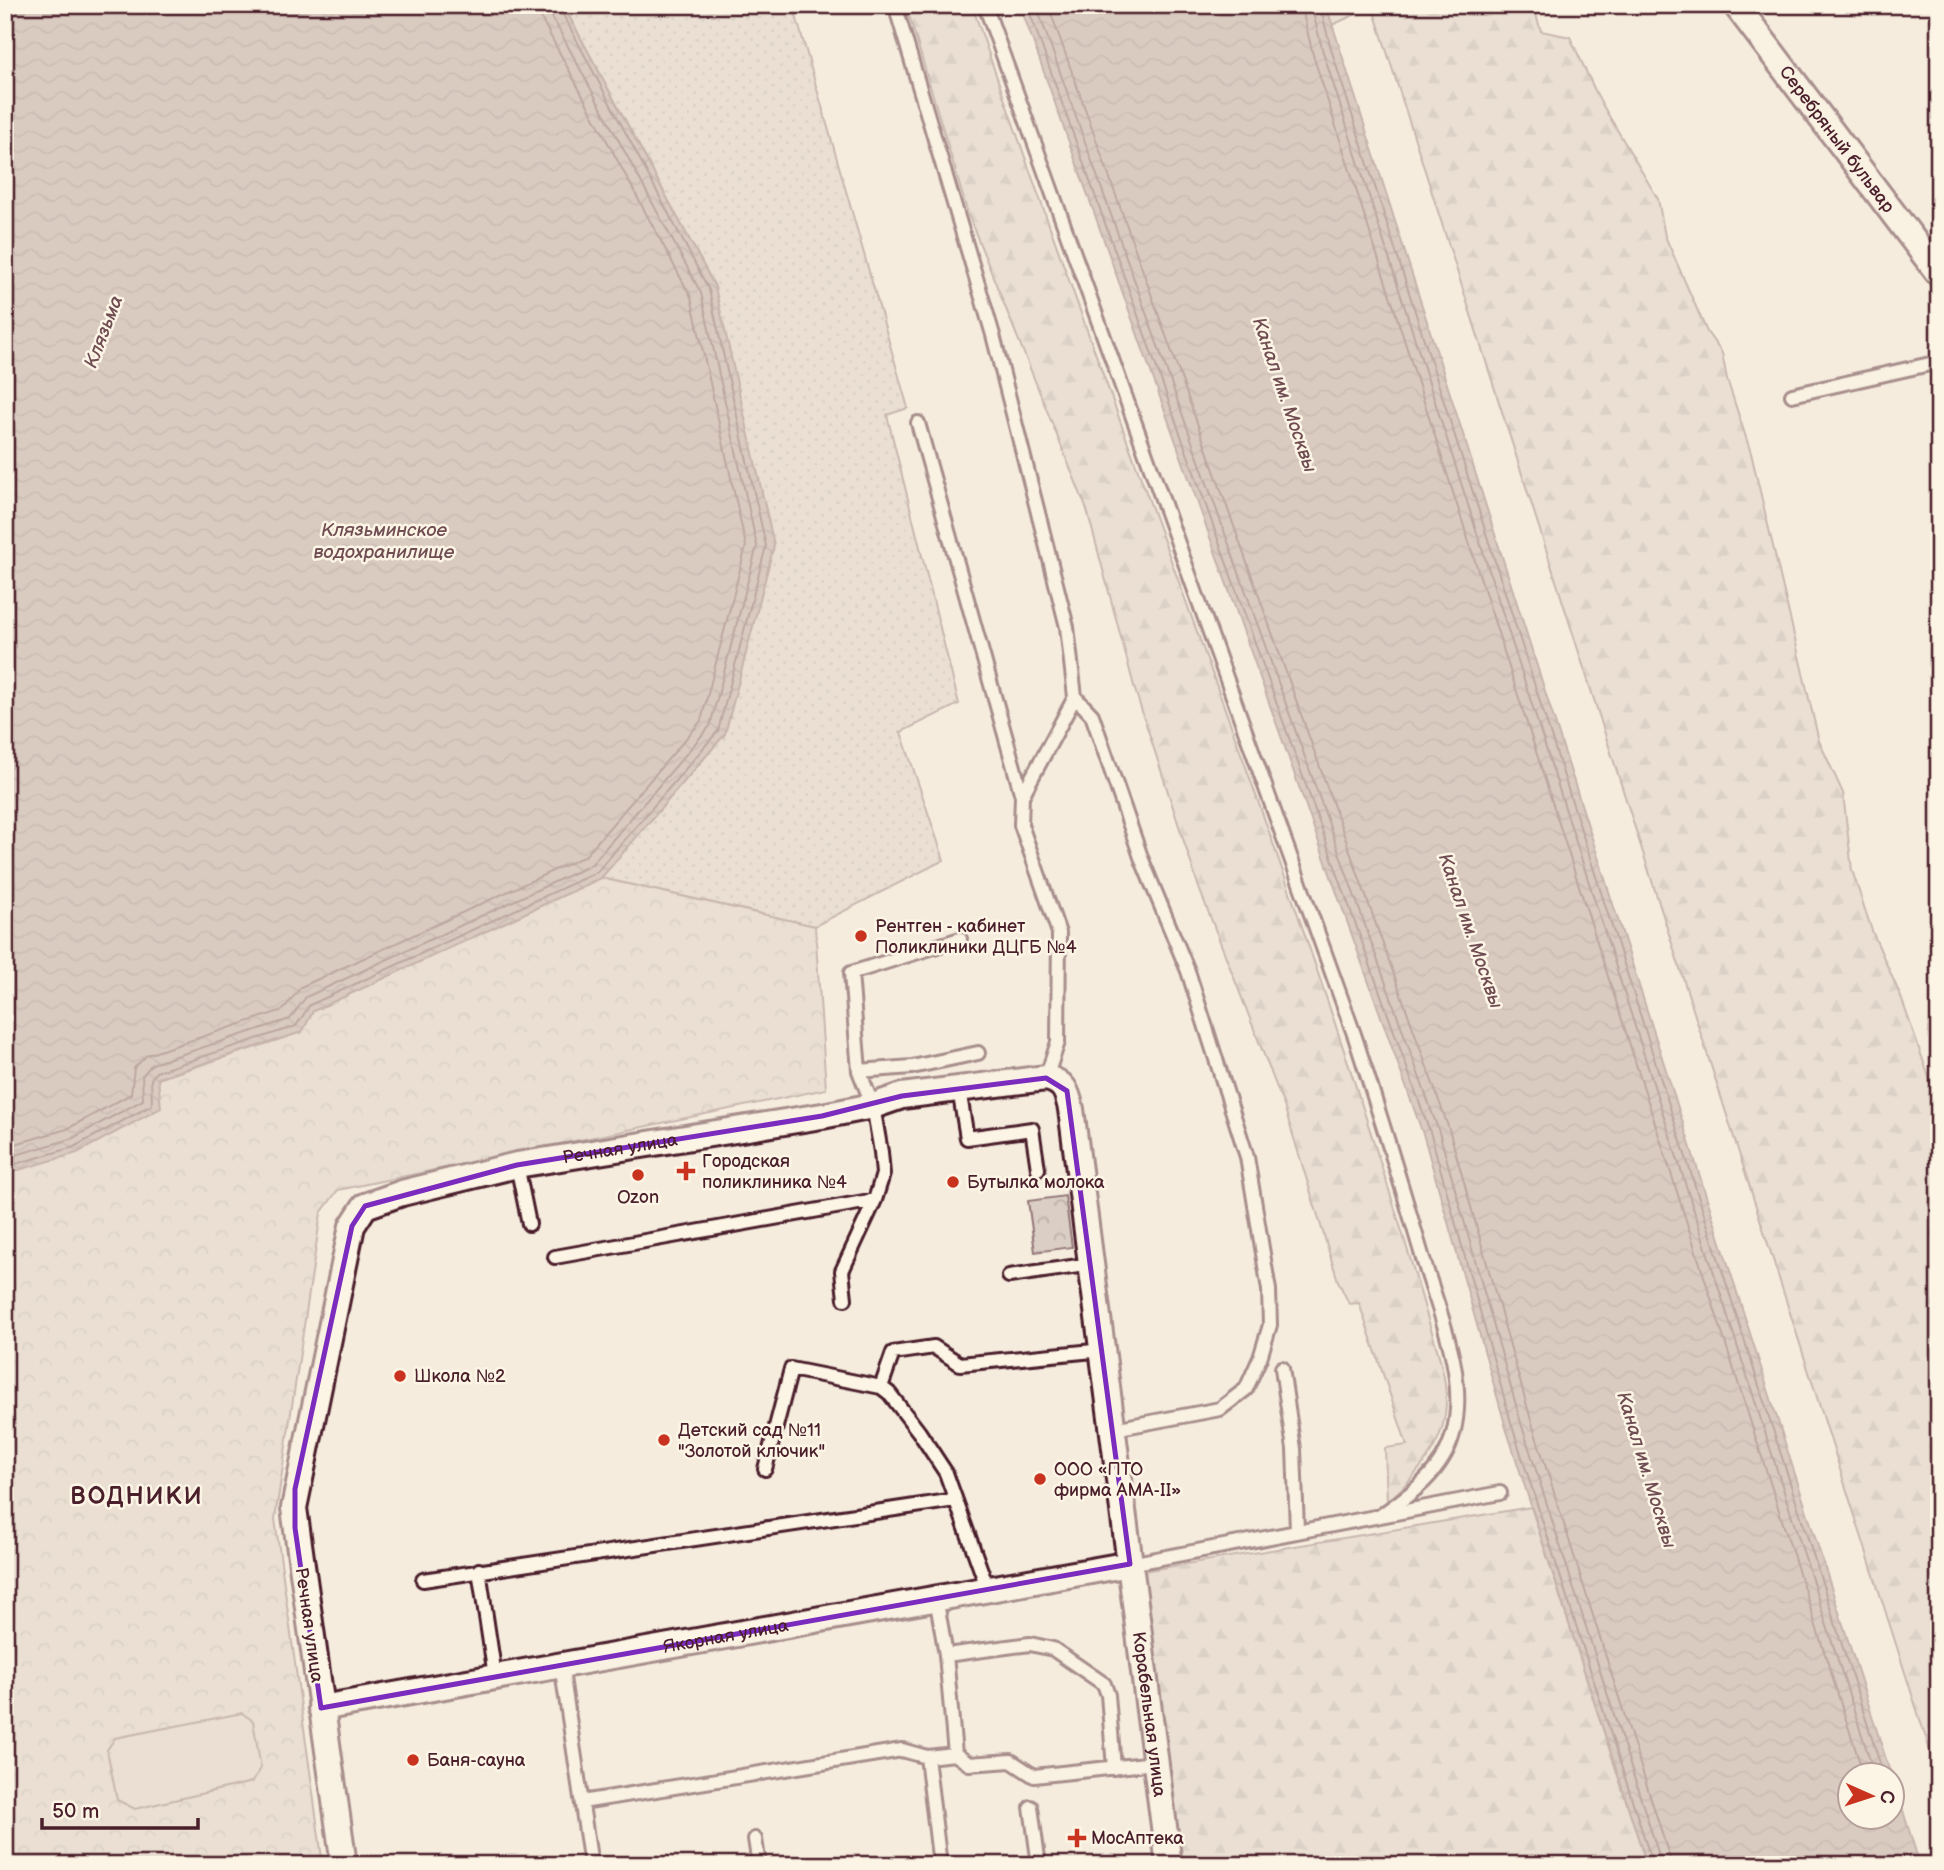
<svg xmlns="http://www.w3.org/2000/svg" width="1944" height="1870" viewBox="0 0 1944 1870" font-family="'Balsamiq Sans',sans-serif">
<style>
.grass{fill:url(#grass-dots);stroke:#927678;stroke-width:2}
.forest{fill:url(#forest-firs);stroke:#927678;stroke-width:2}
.park{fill:url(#park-crowns);stroke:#927678;stroke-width:2}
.pitch{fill:#dbcec4;stroke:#927678;stroke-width:2}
.water{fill:url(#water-waves);stroke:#8c6e70;stroke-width:2}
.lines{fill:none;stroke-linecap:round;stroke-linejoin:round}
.shore{stroke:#765459;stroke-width:2}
.service-casing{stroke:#4a1f2b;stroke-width:18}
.minor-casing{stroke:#4a1f2b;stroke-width:30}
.service{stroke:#fcf5e5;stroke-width:12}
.minor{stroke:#fcf5e5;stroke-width:24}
.marked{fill:none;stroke:#7b2cbf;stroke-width:5;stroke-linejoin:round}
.poi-dot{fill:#c8321e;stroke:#fcf5e5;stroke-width:2.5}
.labels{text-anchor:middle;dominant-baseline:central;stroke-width:5;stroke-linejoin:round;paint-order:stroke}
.street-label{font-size:18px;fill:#4a1f2b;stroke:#fcf5e5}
.poi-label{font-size:18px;fill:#4a1f2b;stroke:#fcf5e5;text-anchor:start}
.water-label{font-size:19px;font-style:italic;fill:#704d53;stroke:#fcf5e5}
.district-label{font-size:24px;font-weight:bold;letter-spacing:2px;fill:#4a1f2b;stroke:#fcf5e5}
</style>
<defs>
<pattern id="grass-dots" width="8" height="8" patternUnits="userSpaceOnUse" patternTransform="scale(1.75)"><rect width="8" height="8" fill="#dbcec4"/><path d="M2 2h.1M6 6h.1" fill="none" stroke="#bdb0a9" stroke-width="1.8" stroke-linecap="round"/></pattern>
<pattern id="forest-firs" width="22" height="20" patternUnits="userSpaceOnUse" patternTransform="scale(1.75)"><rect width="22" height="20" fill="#dbcec4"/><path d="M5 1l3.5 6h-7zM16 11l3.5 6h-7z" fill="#bdb0a9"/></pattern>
<pattern id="park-crowns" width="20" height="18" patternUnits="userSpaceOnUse" patternTransform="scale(1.75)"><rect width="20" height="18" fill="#dbcec4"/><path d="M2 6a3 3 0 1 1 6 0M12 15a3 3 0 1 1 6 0" fill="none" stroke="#bdb0a9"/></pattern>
<pattern id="water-waves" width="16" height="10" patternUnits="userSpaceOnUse" patternTransform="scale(1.75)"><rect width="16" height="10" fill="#b8a39e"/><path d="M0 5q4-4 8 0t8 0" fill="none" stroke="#988481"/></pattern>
</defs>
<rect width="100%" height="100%" fill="#f5ecde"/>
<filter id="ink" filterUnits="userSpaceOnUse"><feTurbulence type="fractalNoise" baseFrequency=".0143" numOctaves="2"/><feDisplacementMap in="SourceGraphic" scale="14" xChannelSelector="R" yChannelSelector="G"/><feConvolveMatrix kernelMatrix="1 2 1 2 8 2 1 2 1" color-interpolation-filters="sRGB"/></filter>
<g filter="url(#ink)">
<path class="grass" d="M563 5H793L908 408 887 415 959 704 901 732 944 860 815 926 601 878 725 734 715 287Z"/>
<path class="forest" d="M906 5H972C1095 367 1237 723 1356 1087 1380 1161 1404 1235 1425 1309 1433 1338 1447 1372 1446 1403 1445 1446 1416 1475 1387 1503L1385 1448 1407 1445 1359 1303 1349 1304 1338 1281 1284 1106 1199 888 1135 690 1087 510 969 217Z
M1372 5H1533L1541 31 1570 37 1599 99 1658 199 1665 236 1707 332 1722 353 1727 379 1751 453 1819 741 1843 793 1852 870 1872 931 1901 997 1939 1106V1779Z
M1531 1507 1647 1865H1157L1119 1575Z"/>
<path class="park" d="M1326 5H1376L1332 25Z
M601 878 815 926 826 1089 338 1190 321 1213 275 1519 323 1865H5V1173L158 1079 302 1032 313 1011Z
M1065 1196 1072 1247 1035 1252 1028 1201Z"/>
<path class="pitch" d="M242 1713 253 1721 261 1768 252 1782 135 1809 117 1800 107 1750 115 1738Z"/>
<path class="water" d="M5 5H563L715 287 774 545 725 734 601 878 313 1011 302 1032 158 1078 161 1108 77 1153 5 1174Z
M1020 5H1326L1891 1775 1850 1776V1818H1892V1776L1920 1865H1647L1506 1428 1424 1137Z"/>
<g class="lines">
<path class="shore" d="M1027 5 1431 1135 1512 1426 1653 1865
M1036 5 1439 1132 1521 1423 1662 1865
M1048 5 1449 1129 1531 1420 1672 1865
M1301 5 1313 55 1864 1776
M1311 5 1323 52 1875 1776
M1320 5 1331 49 1884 1776
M5 1147 67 1129 131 1094 134 1068 147 1055 283 1010 301 987 585 856 701 721 746 546 691 297 542 20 538 5
M5 1158 71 1139 143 1100 142 1076 152 1064 290 1019 306 997 591 865 710 726 757 546 701 293 551 15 549 5
M5 1167 74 1147 152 1105 151 1079 156 1072 296 1026 310 1005 597 872 718 731 766 546 709 290 558 5"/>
<defs>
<path id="service" d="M895 5 993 335 1067 627 1075 697 1092 715 1142 860 1188 971 1247 1157 1269 1290 1270 1325 1260 1358 1246 1389 1220 1409 1114 1429
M985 5 1355 1037C1378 1108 1400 1180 1421 1252 1437 1308 1469 1376 1453 1434 1443 1472 1410 1495 1380 1516
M1792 395 1939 362
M918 423 1022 796
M859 1071 912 1067 978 1053
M1046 1078 1058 1042 1059 933 1021 825 1022 796 1075 697
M959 1089 967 1138 1032 1129 1038 1169
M517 1165 529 1224
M555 1257 875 1200 883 1174 881 1152 873 1106 859 1071 851 973 960 939
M1009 1276 1092 1264
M845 1299 842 1271 875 1200
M1282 1368 1294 1449 1297 1530
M881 1387 893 1353 934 1347 960 1364 1104 1350
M765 1469 791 1369 881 1387 889 1393 919 1432 946 1473 987 1587
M1130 1564 1500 1493
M479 1570 495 1676
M423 1580 955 1500
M936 1597 946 1655 1030 1644 1053 1649 1104 1684 1108 1695 1114 1768
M946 1655 955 1754
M561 1664 591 1865
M582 1802 902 1750 927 1757
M1031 1807 1039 1865
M755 1839 759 1865
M940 1865 927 1757 955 1754 969 1764 1011 1761 1034 1776 1155 1763"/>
<g id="minor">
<path id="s1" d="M1736 5 1939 274"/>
<path id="s2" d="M321 1708 1130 1564"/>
<path id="s3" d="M344 1865 294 1508 352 1226 365 1206 402 1193 517 1165 822 1116 873 1106 902 1096 1046 1078C1064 1082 1067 1091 1071 1109L1169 1865"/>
</g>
</defs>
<use href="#service" class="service-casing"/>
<use href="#minor" class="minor-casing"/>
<use href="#service" class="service"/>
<use href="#minor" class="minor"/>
</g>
</g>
<path d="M0 0H1944V1870H0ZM1046 1078 1067 1091 1130 1564 321 1708 295 1528V1489L352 1226 365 1206 517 1165 822 1116 902 1096Z" fill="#f5ecde" fill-opacity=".55" fill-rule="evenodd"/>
<path class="marked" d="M1046 1078 1067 1091 1130 1564 321 1708 295 1528V1489L352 1226 365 1206 517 1165 822 1116 902 1096Z"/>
<g class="poi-dot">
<circle cx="861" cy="936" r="7"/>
<path d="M682.5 1160.5h7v7h7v7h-7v7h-7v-7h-7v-7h7z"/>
<circle cx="638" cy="1175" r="7"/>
<circle cx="953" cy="1182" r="7"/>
<circle cx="400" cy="1376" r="7"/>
<circle cx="664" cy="1440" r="7"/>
<circle cx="1040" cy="1479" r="7"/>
<circle cx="413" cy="1760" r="7"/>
<path d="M1073.5 1827.5h7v7h7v7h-7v7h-7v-7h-7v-7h7z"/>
</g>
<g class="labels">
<g class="street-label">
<text stroke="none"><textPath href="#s1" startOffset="168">Серебряный бульвар</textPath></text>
<text stroke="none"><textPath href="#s3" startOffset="934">Речная улица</textPath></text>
<text transform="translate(309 1625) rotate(82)">Речная улица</text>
<text stroke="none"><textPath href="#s2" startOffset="411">Якорная улица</textPath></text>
<text stroke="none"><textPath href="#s3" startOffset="2020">Корабельная улица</textPath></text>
</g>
<g class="poi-label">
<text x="875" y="926">Рентген - кабинет<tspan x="875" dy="21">Поликлиники ДЦГБ №4</tspan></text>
<text x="702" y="1161">Городская<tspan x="702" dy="21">поликлиника №4</tspan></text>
<text x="967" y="1182">Бутылка молока</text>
<text x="638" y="1197" text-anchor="middle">Ozon</text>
<text x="414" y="1376">Школа №2</text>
<text x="678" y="1430">Детский сад №11<tspan x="678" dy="21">"Золотой ключик"</tspan></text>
<text x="1054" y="1469">ООО «ПТО<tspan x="1054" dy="21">фирма АМА-II»</tspan></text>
<text x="427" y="1760">Баня-сауна</text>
<text x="1091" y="1838">МосАптека</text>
</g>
<g class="water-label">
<text transform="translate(104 332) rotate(-69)">Клязьма</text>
<text transform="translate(1284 395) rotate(71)">Канал им. Москвы</text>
<text x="384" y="530">Клязьминское<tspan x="384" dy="22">водохранилище</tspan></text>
<text transform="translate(1470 931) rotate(71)">Канал им. Москвы</text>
<text transform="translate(1646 1470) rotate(73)">Канал им. Москвы</text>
</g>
<g class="district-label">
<text x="137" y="1496">ВОДНИКИ</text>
</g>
</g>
<rect width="1944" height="1870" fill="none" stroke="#fcf5e5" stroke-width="28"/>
<rect x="14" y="14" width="1916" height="1842" fill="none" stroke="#4a1f2b" stroke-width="2.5" filter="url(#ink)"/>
<g transform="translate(1871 1796) rotate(93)"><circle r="33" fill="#fcf5e5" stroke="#b59f9b" stroke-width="2"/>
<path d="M0-5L12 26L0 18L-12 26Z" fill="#c8321e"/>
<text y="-10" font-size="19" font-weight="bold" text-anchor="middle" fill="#4a1f2b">С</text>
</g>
<path d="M42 1818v10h156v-10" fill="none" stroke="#4a1f2b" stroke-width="3.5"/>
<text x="52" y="1818" font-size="21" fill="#4a1f2b" stroke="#fcf5e5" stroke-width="5" paint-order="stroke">50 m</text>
</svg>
